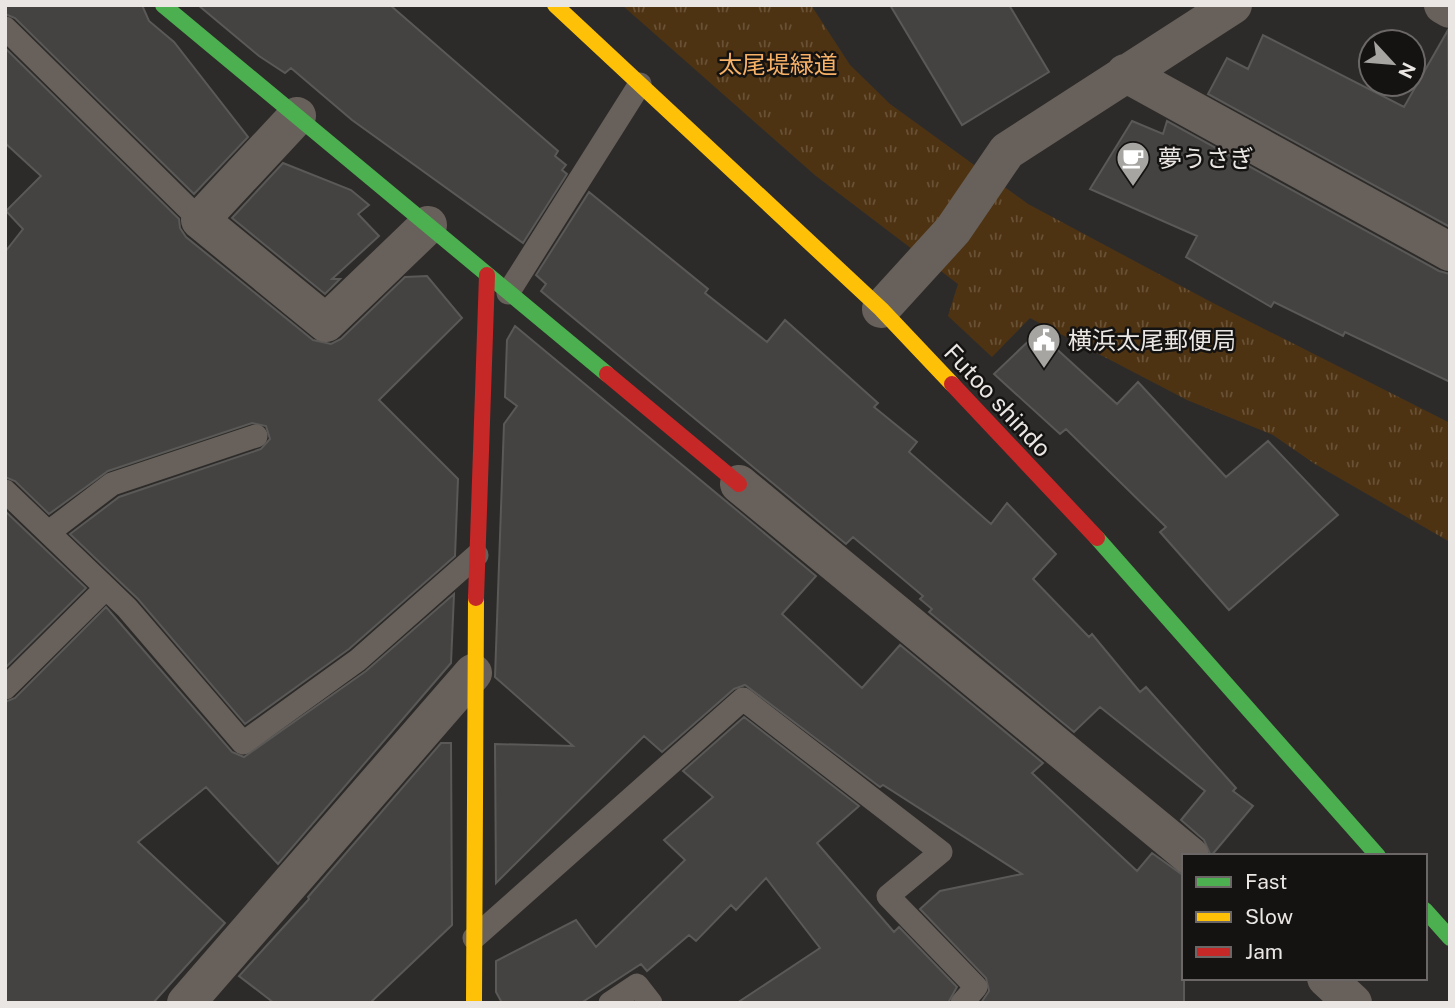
<svg xmlns="http://www.w3.org/2000/svg" width="1455" height="1008" viewBox="0 0 1455 1008" font-family="'Public Sans','Noto Sans JP',sans-serif">
<style>
.grass{fill:url(#grass-tufts)}
.building{fill:#454341;stroke:#5a5957;stroke-width:2}
.lines{fill:none;stroke-linecap:round;stroke-linejoin:round}
.lane{stroke:#68615b;stroke-width:23}
.street{stroke:#68615b;stroke-width:38}
.fast{stroke:#4caf50;stroke-width:16}
.slow{stroke:#ffc107;stroke-width:16}
.jam{stroke:#c62828;stroke-width:16}
.labels{text-anchor:middle;dominant-baseline:central;stroke-width:5;stroke-linejoin:round;paint-order:stroke}
.park-label{font-size:24px;fill:#f6b166;stroke:#151312}
.poi-label{font-size:24px;fill:#e9e6e3;stroke:#151312;text-anchor:start}
.street-label{font-size:24px;fill:#e9e6e3;stroke:#151312}
</style>
<defs>
<pattern id="grass-tufts" width="24" height="20" patternUnits="userSpaceOnUse" patternTransform="scale(1.75)"><rect width="24" height="20" fill="#4e3313"/><path d="M3 7l-1-3M5 7V3M7 7l1-3M15 17l-1-3M17 17v-4M19 17l1-3" fill="none" stroke="#685135"/></pattern>
</defs>
<rect width="100%" height="100%" fill="#2d2b29"/>
<path class="grass" d="M622 5H811L850 65 890 104 1028 204 1211 302 1450 423V542L1315 464 1273 435 1187 400 1030 318 992 357 948 316 958 284 816 176Z"/>
<path class="building" d="M5 5H142L149 21 174 42 248 137 194 194 15 18 5 14Z
M198 5H390L558 151 555 156 566 165 562 170 567 174 523 243 352 120 291 68 285 73 259 56Z
M890 5H1009L1049 72 962 125Z
M1448 30 1450 227 1208 94 1227 58 1248 69 1263 35 1404 107Z
M5 48 179 219 180 228 186 237 313 340 331 344 341 339 405 277 427 276 462 318 379 400 458 479 455 556 349 649 245 724 138 599 70 534 119 497 261 449 270 439 266 426 252 423 108 471 49 514 15 481 5 477V252L23 229 6 211 41 176 5 143Z
M1132 121 1163 134 1167 121 1439 271 1450 274V382L1345 332 1343 336 1274 302 1271 307 1186 257 1197 236 1090 189Z
M283 163 351 190 369 205 358 214 379 236 332 279H340L325 294 232 218Z
M589 192 708 289 705 293 767 342 785 320 878 403 874 407 917 442 909 452 991 524 1007 503 1056 554 1033 579 1089 637 1092 634 1140 692 1146 687 1236 788 1233 791 1253 806 1211 856 1204 840 1181 820 1205 791 1100 707 1074 732 929 612 932 609 920 599 923 596 853 537 846 544 541 291 546 284 536 275Z
M515 326 816 576 782 614 862 688 900 645 1043 763 1032 773 1137 871 1152 853 1184 876V1003H981L989 991 986 978 920 909 940 891 1022 874 883 785 880 787 745 685 734 689 662 752 644 736 496 883 495 744 573 746 495 677 504 424 517 406 505 397 507 340Z
M1038 332 1117 404 1138 382 1226 477 1268 441 1338 515 1229 610 1160 532 1166 527 1066 429 1060 434 994 374Z
M5 511 86 588 5 668Z
M454 594 451 663 278 864 206 787 138 842 225 923 153 1003H5V702L15 698 106 607 232 752 244 757 366 671Z
M744 717 859 806 817 843 894 932 899 927 957 987 948 1003H737L820 948 766 878 736 910 731 905 696 941 689 935 647 971 641 964 581 1003H502L496 992V961L576 920 596 947 685 860 664 840 713 797 683 771Z
M441 743H451L452 925 370 1003H274L239 976 309 899 308 897Z"/>
<g class="lines">
<path class="lane" d="M5 28 200 220
M508 293 640 84
M5 491 127 608 243 743 358 660 477 555
M49 532 112 484 256 436
M5 688 106 588
M474 938 743 699 941 852 888 896 976 987 962 1003
M610 1003 637 985 651 1003"/>
<path class="street" d="M1443 5 1450 9
M1125 73 1450 252
M297 116 200 220 326 323 428 225
M881 309 953 230 1007 151 1233 5
M739 484 1190 856
M1326 978 1353 1003
M186 1003 473 673"/>
<path class="fast" d="M163 5 607 374
M1097 538 1378 856
M1425 910 1450 938"/>
<path class="slow" d="M555 5 881 309 952 384
M474 1003 476 598"/>
<path class="jam" d="M607 374 739 484
M952 384 1097 538
M476 598 487 275"/>
</g>
<defs>
<symbol id="cafe-pin" viewBox="-11 -11 22 30"><path d="M0 17L-7.5 6A9.5 9.5 0 1 1 7.5 6Z" fill="#a7a5a2" stroke="#151312"/><path d="M-5.5-4.5H6V0H3Q3 3.5 0 3.5H-2.5Q-5.5 3.5-5.5 0ZM3-3.2v2h1.7v-2ZM-6 4.5H4V6H-6Z" fill="#fff"/></symbol>
<symbol id="civic-pin" viewBox="-11 -11 22 30"><path d="M0 17L-7.5 6A9.5 9.5 0 1 1 7.5 6Z" fill="#a7a5a2" stroke="#151312"/><path d="M-.6-6.5H3V-4.5H.6V-3L4-1V1h2V6H-6V1h2V-1L-.6-3ZM-1.2 2.5V6h2.4V2.5Z" fill="#fff"/></symbol>
</defs>
<g fill-rule="evenodd">
<use href="#cafe-pin" x="1114" y="139" width="38" height="52"/>
<use href="#civic-pin" x="1025" y="321" width="38" height="52"/>
</g>
<g class="labels">
<g class="park-label">
<text x="778" y="64">太尾堤緑道</text>
</g>
<g class="poi-label">
<text x="1158" y="158">夢うさぎ</text>
<text x="1068" y="340">横浜太尾郵便局</text>
</g>
<g class="street-label">
<text transform="translate(998 400) rotate(47)">Futoo shindo</text>
</g>
</g>
<rect width="1455" height="1008" fill="none" stroke="#e9e6e3" stroke-width="14"/>
<rect x="1182" y="854" width="245" height="126" fill="#151312" stroke="#6a6766" stroke-width="2"/>
<rect x="1196" y="877" width="35" height="10" fill="#4caf50" stroke="#6a6766" stroke-width="2"/>
<text x="1245" y="889" font-size="21" fill="#e9e6e3">Fast</text>
<rect x="1196" y="912" width="35" height="10" fill="#ffc107" stroke="#6a6766" stroke-width="2"/>
<text x="1245" y="924" font-size="21" fill="#e9e6e3">Slow</text>
<rect x="1196" y="947" width="35" height="10" fill="#c62828" stroke="#6a6766" stroke-width="2"/>
<text x="1245" y="959" font-size="21" fill="#e9e6e3">Jam</text>
<g transform="translate(1392 63) rotate(116)"><circle r="33" fill="#151312" stroke="#6a6766" stroke-width="2"/>
<path d="M0-5L12 26L0 18L-12 26Z" fill="#a7a5a2"/>
<text y="-10" font-size="19" font-weight="bold" text-anchor="middle" fill="#e9e6e3">N</text>
</g>
</svg>
